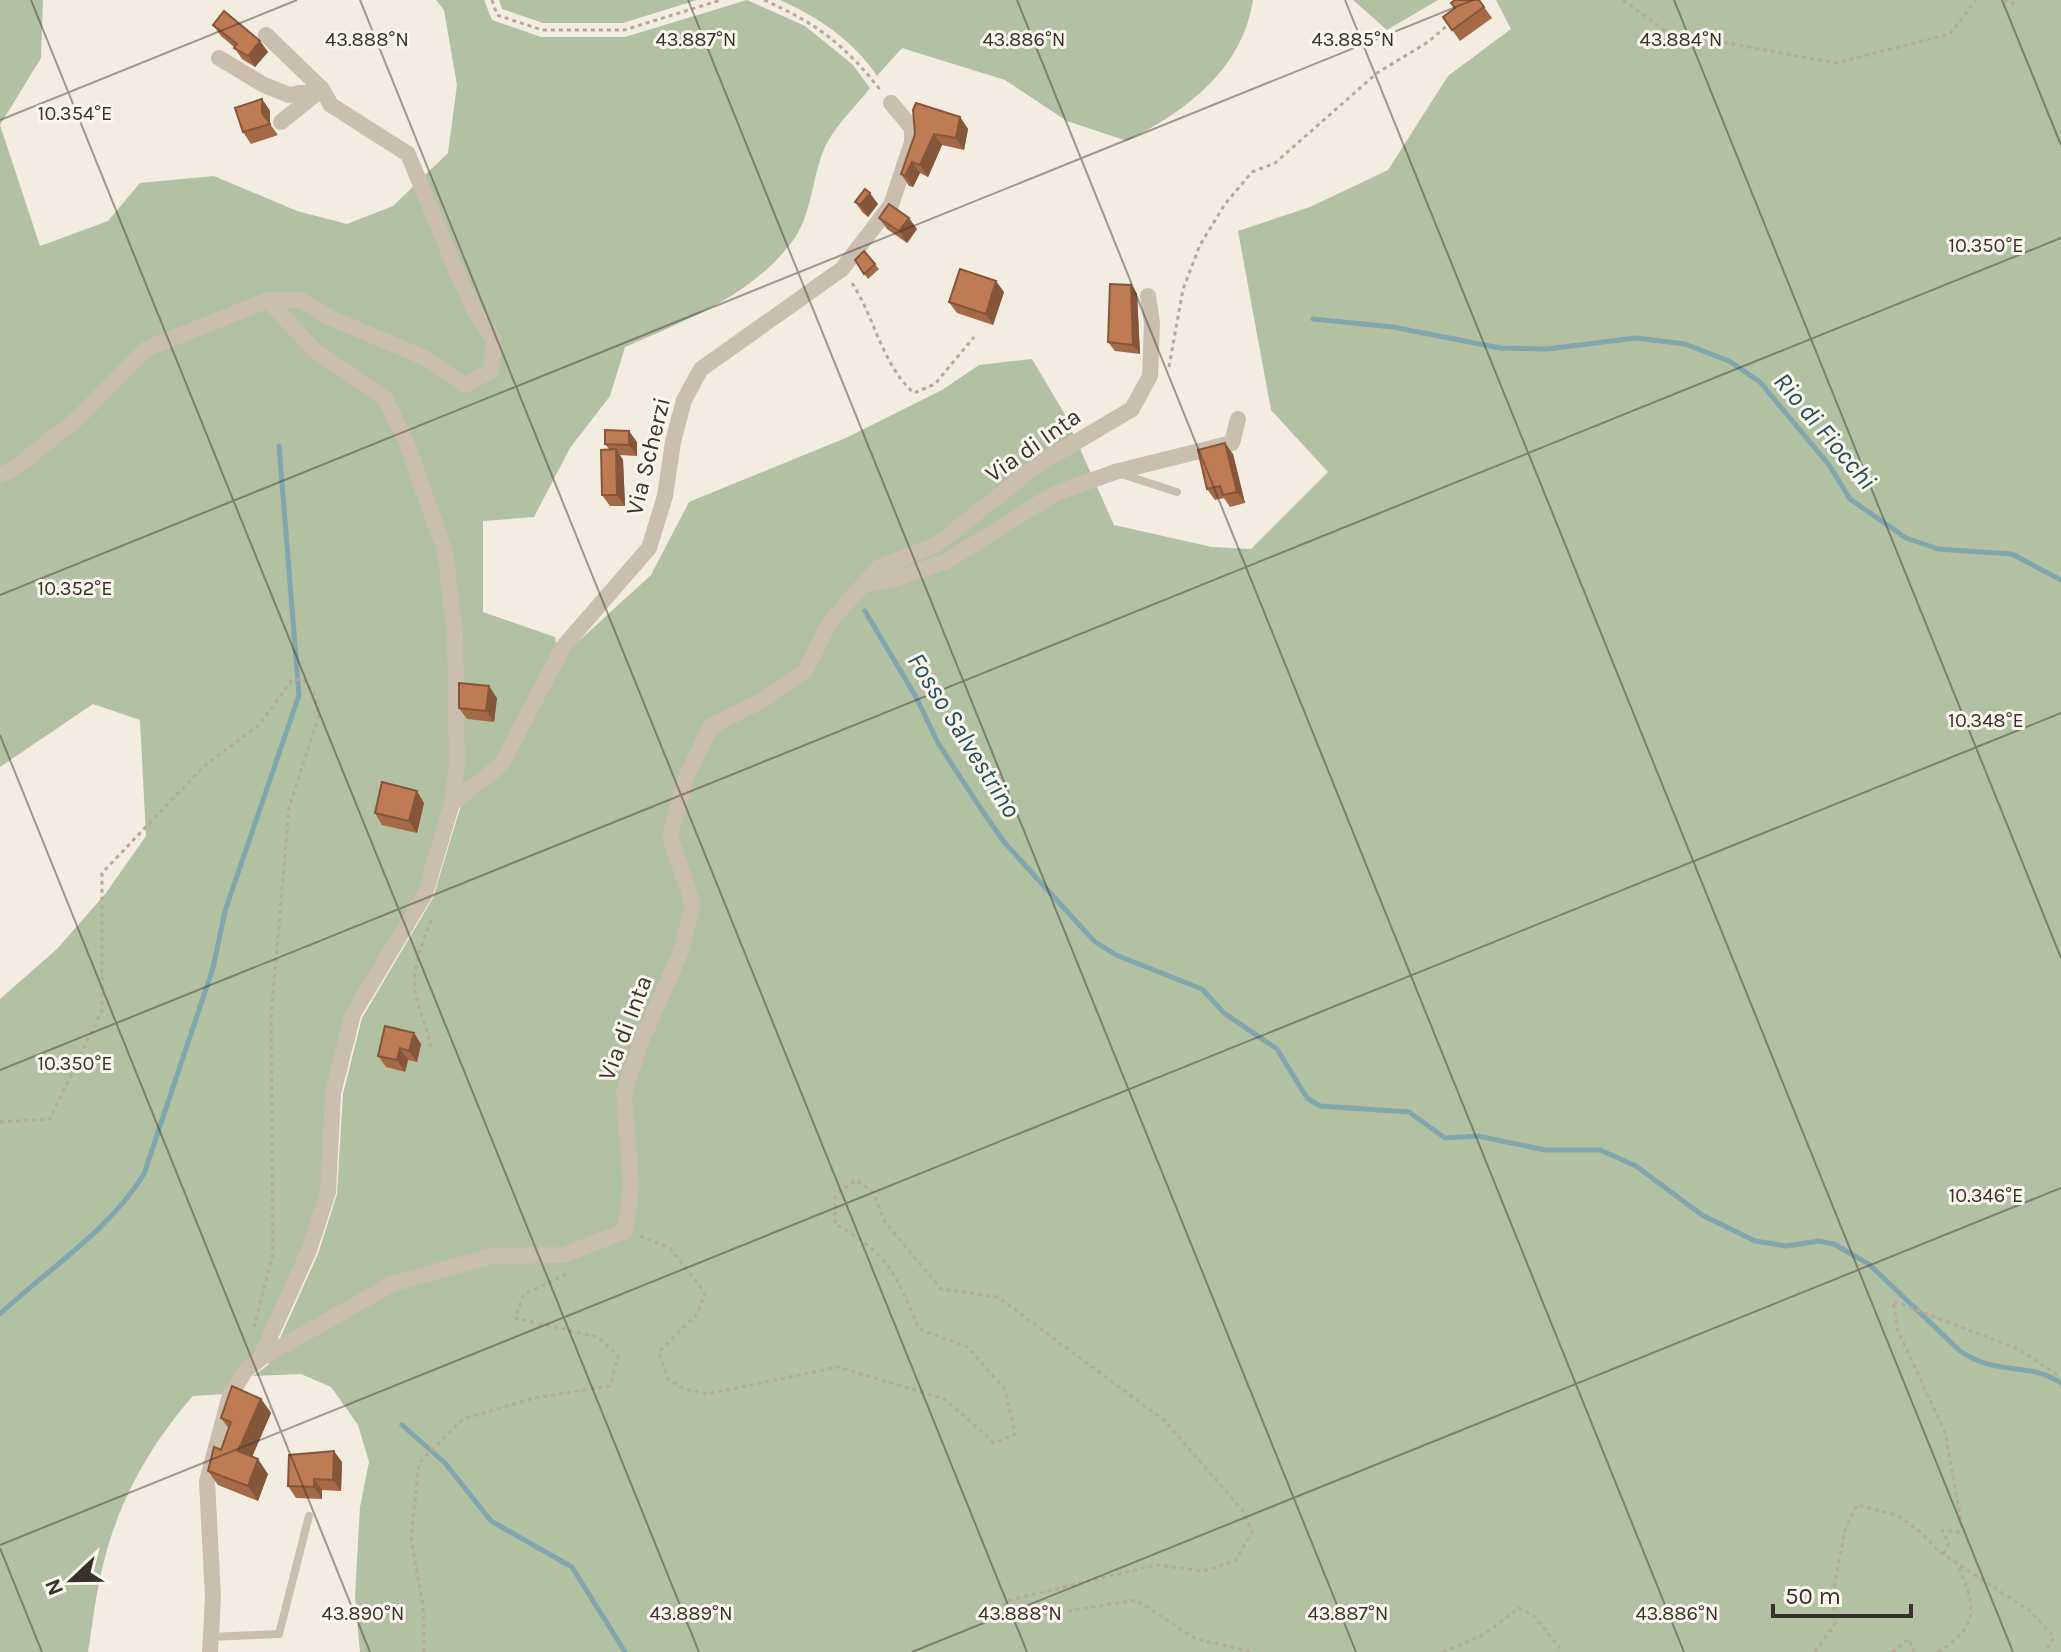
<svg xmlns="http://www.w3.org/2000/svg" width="2061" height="1652" viewBox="0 0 2061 1652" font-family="Karla,sans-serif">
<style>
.green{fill:#b2c1a2}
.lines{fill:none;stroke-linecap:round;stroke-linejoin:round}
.stream{stroke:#82a6ae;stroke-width:5}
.path{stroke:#b6a998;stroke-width:3;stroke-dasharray:4 4;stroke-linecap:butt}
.service{stroke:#cabead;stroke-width:8}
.minor{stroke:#cabead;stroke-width:16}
.wall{fill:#a46a47}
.shaded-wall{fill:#86563a}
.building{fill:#bf7b53;stroke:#86563a;stroke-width:2}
.ticks{fill:none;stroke:#39312b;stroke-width:2;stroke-opacity:0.45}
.labels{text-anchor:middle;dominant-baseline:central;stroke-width:6;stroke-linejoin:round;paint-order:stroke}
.street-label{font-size:24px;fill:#39312b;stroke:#faf6ee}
.water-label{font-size:26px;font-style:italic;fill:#234e58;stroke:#faf6ee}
.ticks-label{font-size:20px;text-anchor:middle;fill:#39312b;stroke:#faf6ee;stroke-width:6;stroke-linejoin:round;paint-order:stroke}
</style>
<rect width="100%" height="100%" fill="#f2ece1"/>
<path class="green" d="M0 0H43L41 58 0 125 40 246 108 221 140 183 214 176 297 211 347 224 393 206 448 153 457 85 444 10 436 0H484L492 20 541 37H625L747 0 805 26 852 64 870 88C857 105 839 122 828 141 812 170 814 210 794 239 753 296 686 320 625 347L610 396 570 448 534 517 483 521V612L555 637 557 647 497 762 445 802 419 891 347 1011 321 1191 302 1248 254 1354 225 1394 193 1396C152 1442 119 1500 104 1561 96 1591 93 1622 88 1652H0V999L57 949 106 893 146 836 140 720 93 704 0 767Z
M499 0H697L623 23H543L502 9Z
M780 0H1253C1242 70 1187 110 1127 141L1067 121 1005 80 902 48 877 76C854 41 818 17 780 0Z
M1353 0H1438L1387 30Z
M1496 0H2061V1652H360L355 1596 360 1507 369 1462 358 1425 331 1387 301 1374 253 1376 268 1365 318 1254 337 1194 343 1094 362 1018 433 898 461 805 507 770 569 650 651 575 689 502 848 437 942 390 979 365 1032 359 1064 413 1114 525 1212 547 1251 549 1328 472 1271 410 1238 231 1310 207 1388 170 1448 76 1511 29Z"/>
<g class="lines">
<path class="stream" d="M1313 319 1393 327 1500 348 1547 349 1636 338 1685 344 1729 361 1760 382 1829 465 1850 499 1906 538 1938 549 2012 554 2061 580
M865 611 916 697 938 743 981 809 1004 842 1094 941 1116 955 1202 989 1224 1013 1277 1049 1307 1098 1320 1106 1409 1112 1445 1138 1478 1136 1545 1150H1600L1636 1166 1702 1215 1755 1241 1786 1246 1819 1241 1834 1244 1870 1265 1960 1351C1998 1377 2028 1361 2061 1383
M0 1314C49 1268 108 1232 144 1174L213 968 225 911 299 695 279 446
M402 1425 445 1463 491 1521 572 1567 625 1652"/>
<path class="path" d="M492 0 497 15 542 30H624L721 0
M764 0C818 24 845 45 882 92
M1623 0 1667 32 1836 63 1950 34 1976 0
M2004 0 2012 4 2017 0
M852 283C875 318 882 365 914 393L935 384 974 337
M1169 367 1183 289 1200 245 1225 204 1252 172 1275 163 1377 73 1428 42 1449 24
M431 920C423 943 410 971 416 995 420 1015 429 1031 431 1051
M0 1122 50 1119 102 1010V873L204 766 259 725 292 680 303 679 314 692 319 715 289 808 271 1017 273 1253 254 1327
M640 1236 670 1248 705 1293 698 1313 659 1352 668 1379 684 1389 707 1394 838 1367 945 1399 994 1443 1015 1434 1005 1390 968 1347 919 1329C895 1273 890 1255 835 1224V1195L856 1180 873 1192 885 1222 941 1289 998 1297 1165 1421 1243 1511 1252 1532 1235 1561 1203 1571 1156 1565 1010 1600 998 1609 1044 1615 1136 1600 1196 1639 1252 1652
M1944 1554 1949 1543 1942 1531 1959 1532 1962 1526 1945 1432 1898 1331 1893 1301 2018 1349 2061 1377
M424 1652 423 1606 411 1538 419 1463 463 1419 534 1398 610 1386 618 1356 598 1337 515 1318 524 1294 571 1272
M1443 1652 1483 1635 1519 1608 1534 1616 1563 1652
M1815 1652 1835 1624 1833 1592 1845 1530 1857 1505 1897 1515 1922 1533 1938 1551 2030 1611 2054 1637 2045 1652
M1892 1652 1909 1639 1914 1652
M1938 1652C1982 1626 1975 1602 1956 1562"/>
<path class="service" d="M1121 474 1177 492
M210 1637 279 1634 309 1516"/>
<path class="minor" d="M266 35 322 89 281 122
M219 58 264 85 289 95 322 89 331 105 408 154 459 277 476 314 494 340 491 371 465 385 425 358 331 318 300 300H268
M0 475 12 470 77 419 146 349 268 300 314 350 385 398 405 439 445 551 455 634 457 765 452 803 425 894 353 1014 333 1093 328 1192 309 1250 260 1359 246 1370 230 1395 207 1481 213 1598 210 1652
M864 584 892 580 947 561 1054 494 1115 472 1232 443 1238 419
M452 803 501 765 563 647 649 548 665 496 673 442 684 400 701 369 842 269 891 205 912 142V128L891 103
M261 1358 392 1284 492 1256 563 1255 625 1231 631 1186 624 1093 641 1042 681 951 693 904 670 836 686 777 711 726 763 700 805 671 830 622 878 568 936 545 1039 464 1132 409 1150 376 1152 323 1148 296"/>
</g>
<path class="wall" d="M1479 0 1492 18 1460 41 1443 17Z
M213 25 260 41 268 52 255 67 242 59 234 47 221 36Z
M262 99 270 111V124L278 135 251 144 243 132Z
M960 117 968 129 964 150 942 145 928 177 920 173 913 187 909 186 901 174 915 134Z
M855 202 878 204 868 217 863 213Z
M879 218 917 229 907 243 887 229Z
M855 260 875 264 879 269 868 279Z
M1131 285 1137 294 1140 354 1115 351 1108 342Z
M1004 292 993 325 957 313 949 302Z
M637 442V456L620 455 623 460 625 506H610L602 495 609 449 605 444Z
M1233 454 1245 503 1230 507 1224 498 1215 500 1207 489Z
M497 698 494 722 467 719 459 708Z
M424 803 417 833 382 825 375 813Z
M414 1033 421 1044 417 1062 408 1060 405 1072 386 1067 378 1056Z
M261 1399 271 1413 252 1457 268 1474 258 1501 218 1485 208 1471 221 1450 229 1429 221 1418Z
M342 1462 341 1491 322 1490V1499L296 1498 288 1486Z"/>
<path class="shaded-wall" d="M260 41 268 52 255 67 248 56Z
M262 99 270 111V124L262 113Z
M960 117 968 129 964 150 956 138Z
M934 134 942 145 928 177 920 165Z
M912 162 920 173 913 187 905 176Z
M870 193 878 204 868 217 860 205Z
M909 218 917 229 907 243 899 231Z
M996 281 1004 292 993 325 986 314Z
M1131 285 1137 294 1140 354 1133 345Z
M629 431 637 442V456L629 445Z
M1225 443 1233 454 1245 503 1237 492Z
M616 449 623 460 625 506 617 495Z
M489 686 497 698 494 722 486 711Z
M417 791 424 803 417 833 409 821Z
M414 1033 421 1044 417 1062 409 1051Z
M400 1048 408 1060 405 1072 397 1060Z
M261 1399 271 1413 248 1466 238 1451Z
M334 1451 342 1462 341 1491 333 1480Z
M258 1459 268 1474 258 1501 248 1486Z
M314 1479 322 1490V1499L314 1487Z"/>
<path class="building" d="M1455 0H1479L1484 7 1452 30 1443 17 1455 8 1451 3Z
M224 11 260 41 248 56 234 48 237 44 213 25Z
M262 99V113L270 124 243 132 235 108Z
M916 103 960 117 956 138 934 134 920 165 912 162 905 176 901 174 915 134 913 110Z
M865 189 870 193 860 205 855 202Z
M889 204 909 218 899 231 879 218Z
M864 251 875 264 864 274 855 260Z
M960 269 996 281 986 314 949 302Z
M1110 284 1131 285 1133 345 1108 342Z
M605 430 629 431V445L605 444Z
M1225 443 1237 492 1223 495 1220 486 1207 489 1198 450Z
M616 449 617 495H602L601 450Z
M459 683 489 686 486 711 459 708Z
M382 782 417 791 409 821 375 813Z
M385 1026 414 1033 409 1051 400 1048 397 1060 378 1056Z
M232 1386 261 1399 238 1451 258 1459 248 1486 208 1471 214 1447 221 1450 231 1422 221 1418Z
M334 1451 333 1480 314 1479V1487L288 1486 289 1455Z"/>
<path class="ticks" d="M31 0 699 1652M360 0 1027 1652M688 0 1356 1652M1017 0 1684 1652M1345 0 2013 1652M1674 0 2061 958M2002 0 2061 145M0 120 297 0M0 595 1473 0M0 735 370 1652M0 1070 2061 238M0 1545 2061 713M0 1548 42 1652M912 1652 2061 1188"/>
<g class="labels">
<g class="street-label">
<text transform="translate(1033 445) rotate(-35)">Via di Inta</text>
<text transform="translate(648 456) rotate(-76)">Via Scherzi</text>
<text transform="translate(625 1028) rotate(-69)">Via di Inta</text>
</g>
<g class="water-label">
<text transform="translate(1825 431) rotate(50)">Rio di Fiocchi</text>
<text transform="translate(964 735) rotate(58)">Fosso Salvestrino</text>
</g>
</g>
<g class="ticks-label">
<text x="367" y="46">43.888°N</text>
<text x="696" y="46">43.887°N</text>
<text x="1024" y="46">43.886°N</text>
<text x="1353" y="46">43.885°N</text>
<text x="1681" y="46">43.884°N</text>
<text x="75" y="120">10.354°E</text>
<text x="1986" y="252">10.350°E</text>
<text x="75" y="595">10.352°E</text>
<text x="1986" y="727">10.348°E</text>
<text x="75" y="1070">10.350°E</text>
<text x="1986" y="1202">10.346°E</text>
<text x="363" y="1620">43.890°N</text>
<text x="691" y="1620">43.889°N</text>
<text x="1020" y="1620">43.888°N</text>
<text x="1348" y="1620">43.887°N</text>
<text x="1677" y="1620">43.886°N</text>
</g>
<g transform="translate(72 1580) rotate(248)" stroke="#faf6ee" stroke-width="6" paint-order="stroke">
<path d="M0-6L14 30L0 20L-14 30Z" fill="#39312b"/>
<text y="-12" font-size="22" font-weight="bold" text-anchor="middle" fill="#39312b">N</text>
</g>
<path d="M1773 1604v12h138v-12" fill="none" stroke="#39312b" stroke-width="4"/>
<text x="1785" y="1604" font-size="24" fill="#39312b" stroke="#faf6ee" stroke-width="6" paint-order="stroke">50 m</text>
</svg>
